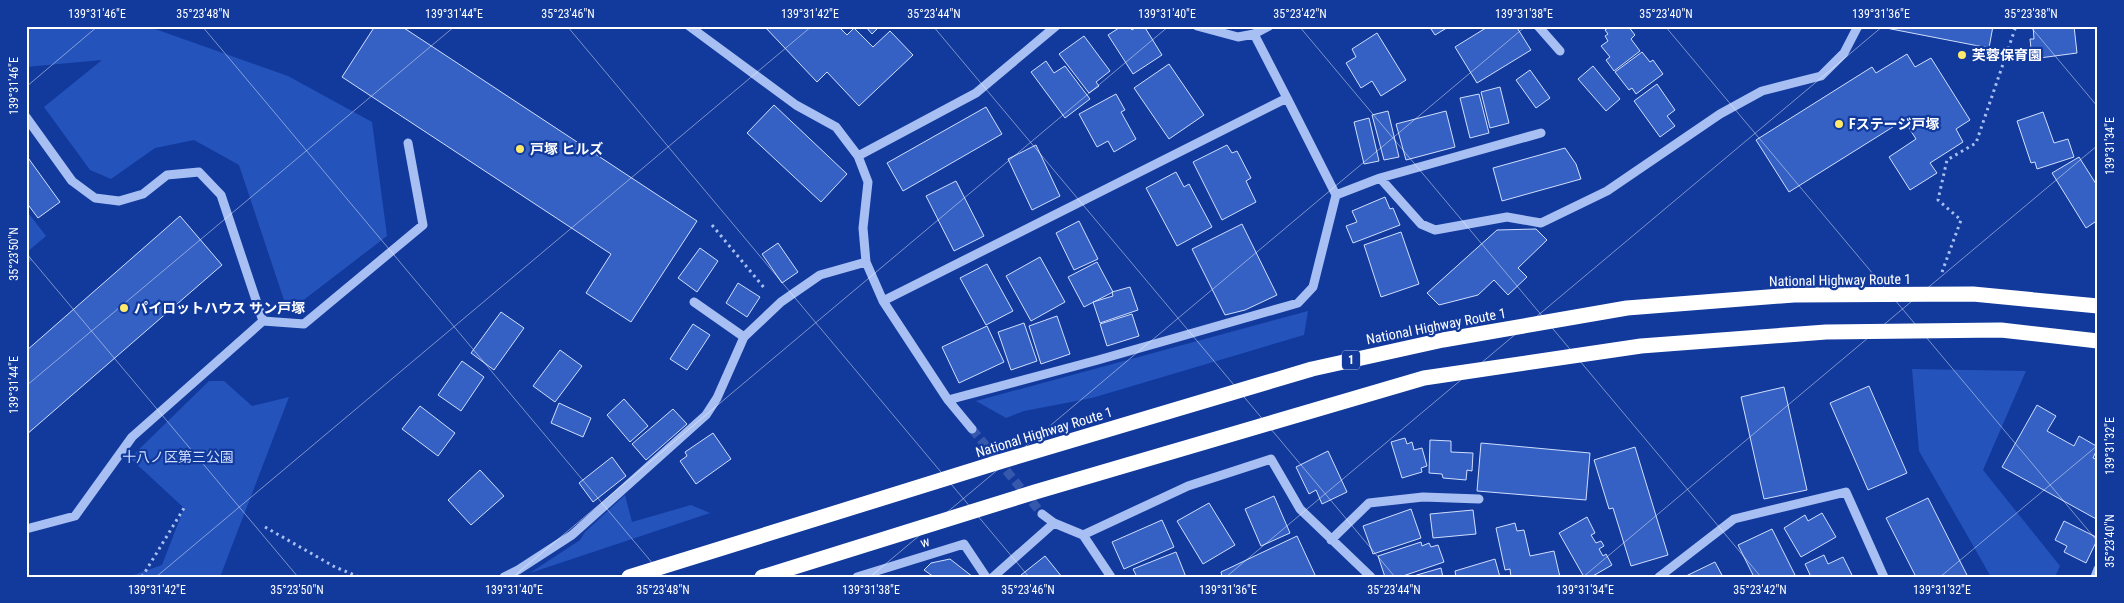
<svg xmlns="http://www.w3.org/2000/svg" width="2124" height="603" viewBox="0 0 2124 603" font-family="'Roboto Condensed','Noto Sans JP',sans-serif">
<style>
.green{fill:#2453bc}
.building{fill:#3561c4;stroke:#d0defe}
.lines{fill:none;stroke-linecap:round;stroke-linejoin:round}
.minor-tunnel{stroke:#3658ac;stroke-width:9;stroke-dasharray:9 4.5;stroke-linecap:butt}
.path{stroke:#a8bff4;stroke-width:3;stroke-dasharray:2.5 4;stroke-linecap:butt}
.minor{stroke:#a8bff4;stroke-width:9}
.highway{stroke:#fff;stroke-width:15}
.ticks{fill:none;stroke:#fff;stroke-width:1;stroke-opacity:0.45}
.poi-dot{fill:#ffea6b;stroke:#123a9d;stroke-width:2}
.labels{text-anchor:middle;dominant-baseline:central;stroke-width:4.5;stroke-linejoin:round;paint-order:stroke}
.shield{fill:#123a9d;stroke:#b8c4e2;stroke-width:1}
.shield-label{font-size:12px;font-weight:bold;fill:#fff}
.poi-label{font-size:14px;font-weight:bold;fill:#fff;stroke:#123a9d;text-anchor:start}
.street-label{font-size:14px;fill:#fff;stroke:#123a9d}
.park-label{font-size:14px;fill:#d0defe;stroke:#123a9d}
.neatline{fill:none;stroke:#fff;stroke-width:2}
.ticks-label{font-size:12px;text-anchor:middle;fill:#fff}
</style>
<rect width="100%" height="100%" fill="#123a9d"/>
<path class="green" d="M26 26H154L155 29 288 76 372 122 387 236 288 312 239 165 194 140 155 148 111 179 90 170 44 107 102 60 26 67Z
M26 210 46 236 27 252 32 260 26 265Z
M1308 311 1304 335 1092 398 1024 411 1006 418 976 401Z
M1912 369 2026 371 1983 470 2060 566 2055 577H1991L1919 451Z
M209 381H224L252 406 289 397 220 577H128L162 565 184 508 130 458Z
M625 495 632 522 691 505 710 513 530 573 580 540 585 532Z"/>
<path class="building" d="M375 26H401L697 221 631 322 586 293 611 254 342 77Z
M764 26H838L847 35 854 28 873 47 890 31 913 55 859 106 827 72 817 82Z
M865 26H880L872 34Z
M1122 26H1129L1132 30 1138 26H1144L1162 55 1133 74 1108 35Z
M1429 26H1450L1435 35Z
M1489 26H1516L1531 50 1477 83 1455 47Z
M1610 26H1628L1635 35 1631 39 1640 51 1614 71 1606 60 1610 57 1601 46 1608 41 1605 36 1608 34 1605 30Z
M1886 26H1993L1989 48 1886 28Z
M2033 26H2074L2077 53 2032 59 2030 39H2034Z
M1377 33 1406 80 1381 96 1372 81 1361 88 1346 63 1356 57 1352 49Z
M1084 36 1110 71 1096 82 1099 86 1089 93 1059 54Z
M1642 52 1650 62 1653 60 1663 74 1636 94 1632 88 1629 90 1615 72Z
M1907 54 1915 67 1931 58 1970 120 1956 129 1963 142 1930 163 1937 173 1910 190 1889 157 1916 139 1904 120 1789 192 1756 140 1872 67 1876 73Z
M1046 61 1054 73 1065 66 1090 99 1065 118 1031 72Z
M1169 64 1204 115 1169 139 1134 88Z
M1593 66 1620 99 1606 111 1578 79Z
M1530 70 1550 98 1536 108 1516 80Z
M1657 84 1675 110 1667 116 1675 126 1660 137 1634 101Z
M1500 87 1509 123 1490 128 1481 92Z
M1116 94 1125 110 1121 112 1136 139 1114 152 1108 141 1097 147 1079 114Z
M1479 94 1489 133 1470 138 1460 98Z
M774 105 847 174 821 202 747 133Z
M986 107 1002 134 903 191 887 163Z
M1388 111 1399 157 1384 160 1372 115Z
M1446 111 1455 147 1406 160 1396 124Z
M2043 112 2054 143 2068 139 2074 157 2037 169 2035 162 2031 163 2017 121Z
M1369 118 1379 161 1364 164 1354 122Z
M1036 145 1060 196 1032 210 1008 159Z
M1227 145 1232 153 1237 151 1251 178 1246 181 1256 202 1222 220 1193 162Z
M1565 148 1576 164 1581 179 1502 201 1493 168Z
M26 155 60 202 38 218 26 202Z
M2079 157 2098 187V220L2086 228 2052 173Z
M1176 172 1184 187 1189 184 1212 227 1177 246 1146 188Z
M956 181 984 236 954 251 926 196Z
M1385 197 1390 209 1393 208 1400 225 1353 243 1346 226 1357 222 1352 211Z
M180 216 222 265 26 435V351Z
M1079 221 1098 259 1074 270 1056 233Z
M1242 224 1277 295 1245 310 1225 315 1192 249Z
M1536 229 1547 240 1518 268 1527 277 1508 295 1494 280 1478 295 1439 305 1427 293 1497 230Z
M1401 232 1419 284 1381 297 1364 245Z
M778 243 798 272 782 283 762 254Z
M700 248 718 261 697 292 678 278Z
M1040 257 1065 302 1031 321 1006 276Z
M1097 262 1113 292 1084 307 1068 277Z
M987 264 1013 311 986 325 960 278Z
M738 283 760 297 747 317 726 303Z
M1130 287 1138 310 1100 323 1093 302 1113 296 1112 292Z
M501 312 524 328 494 370 471 353Z
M1132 314 1139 336 1107 346 1100 324Z
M1057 316 1070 354 1041 364 1029 326Z
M1024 323 1037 361 1011 370 998 332Z
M693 324 710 335 687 370 670 359Z
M987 326 1004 362 959 383 942 347Z
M560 350 582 366 555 402 533 386Z
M462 361 484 377 461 411 438 395Z
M1869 386 1907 473 1868 490 1830 403Z
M1784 387 1807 490 1764 499 1741 397Z
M624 399 648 426 630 442 607 415Z
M559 403 591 418 583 437 551 423Z
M2037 405 2056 416 2047 431 2074 446 2079 436 2098 447 2093 458 2098 460V520L2002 467Z
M420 406 455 433 438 456 402 429Z
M673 409 687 424 646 460 632 444Z
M713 433 731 459 696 484 680 461 687 456 685 452Z
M1405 438 1407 444 1412 442 1414 450 1422 448 1427 466 1421 468 1422 472 1402 478 1391 442Z
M1430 440 1451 441V452L1473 453 1472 471 1467 470 1466 480 1443 478 1442 474 1429 473Z
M1481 443 1590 453 1586 500 1477 491Z
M1635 447 1668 555 1631 566 1613 508 1609 509 1594 460Z
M1328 451 1347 492 1322 504 1316 490 1309 494 1296 467Z
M612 457 626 476 593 502 579 483Z
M480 470 504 496 471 525 448 500Z
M1274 496 1290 533 1261 546 1245 509Z
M1928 498 1968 577H1916L1886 518Z
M1209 503 1235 545 1203 564 1177 521Z
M1411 509 1421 538 1373 554 1363 526Z
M1473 510 1476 534 1433 538 1430 514Z
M1822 513 1836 537 1801 557 1784 528 1805 515 1808 521Z
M1587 517 1595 533 1591 535 1596 543 1601 541 1604 546 1599 549 1603 556 1606 554 1612 565 1591 577H1584L1559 533Z
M1162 520 1174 547 1124 569 1112 542Z
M2064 521 2098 538 2086 563 2064 552 2067 546 2055 540Z
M1515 523 1517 531 1524 530 1530 556 1554 551 1560 577H1511L1510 569 1505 570 1496 528Z
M1772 529 1796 577H1754L1738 545Z
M1297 536 1316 577H1222L1221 572Z
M1421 542 1422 546 1429 543 1431 547 1438 545 1444 562 1400 577H1385L1378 556Z
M1176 552 1186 577H1137L1133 569Z
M1824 555 1828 564 1843 557 1853 577H1811L1805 564Z
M1045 556 1062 577H1022L1021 575Z
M950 559 973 577H934L924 570 931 563Z
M1495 559 1500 577H1456L1455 571Z
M1715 562 1723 577H1687L1686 576Z
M1441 568 1443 577H1410Z"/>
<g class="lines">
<path class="minor-tunnel" d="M972 429 1042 514"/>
<path class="path" d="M712 225 766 290
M1942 272 1961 220 1938 200 1947 160 1976 143 2016 26
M265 527 335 567 359 577
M142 577 184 508"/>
<path class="minor" d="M689 26 796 105 836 127 858 156 868 182 863 228 866 262 883 301 948 400 972 429
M1197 26 1238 37 1254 34
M1538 26 1560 51
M1287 98 1336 195
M26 117 72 181 95 198 119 201 143 194 167 175 199 172 221 195 263 321 132 437 75 516 26 529
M858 156 976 93 1056 26
M1380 178 1421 224 1435 230 1507 217 1541 223 1607 191 1720 114 1762 91 1821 76 1844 53 1858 26
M883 301 1287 98 1254 34 1269 26
M694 302 744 337
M263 321 304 324 423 225 408 143
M948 400 1098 360 1298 303 1313 287 1336 195 1380 178 1541 133
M1042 514 1054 523 1083 535 1111 577
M1083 535 1188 486 1271 459 1300 509 1371 577
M1331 540 1369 503 1423 497 1479 499
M504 577 518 570 572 535 706 415 717 398 744 337 781 302 820 275 866 262
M857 577 964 544 986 577
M993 577 1054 523
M1659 577 1734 519 1846 492 1884 577
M2095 577 2098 569"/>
<path class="highway" d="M629 577 999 462 1312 369 1443 340 1627 308 1794 295 1973 294 2098 306
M762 577 1035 492 1424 378 1641 346 1826 332 2001 330 2098 341"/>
</g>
<path class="ticks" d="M202 26 664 577M567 26 1029 577M933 26 1395 577M1299 26 1761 577M1665 26 2098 542M2030 26 2098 107M26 87 98 26M26 253 298 577M26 386 455 26M156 577 812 26M513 577 1169 26M870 577 1526 26M1226 577 1883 26M1583 577 2098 145M1940 577 2098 445"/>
<g class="poi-dot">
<circle cx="1962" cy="55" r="5"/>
<circle cx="1839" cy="124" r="5"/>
<circle cx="520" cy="149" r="5"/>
<circle cx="124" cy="308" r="5"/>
</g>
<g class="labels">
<rect class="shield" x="1342" y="350.5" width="18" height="19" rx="4"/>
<g class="shield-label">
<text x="1351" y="360">1</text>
</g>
<g class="poi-label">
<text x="1972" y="55">芙蓉保育園</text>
<text x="1849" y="124">Fステージ戸塚</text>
<text x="530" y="149">戸塚 ヒルズ</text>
<text x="134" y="308">パイロットハウス サン戸塚</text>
</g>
<g class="street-label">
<text transform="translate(1840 280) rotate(-1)">National Highway Route 1</text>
<text transform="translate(1436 326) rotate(-11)">National Highway Route 1</text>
<text transform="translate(1044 432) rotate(-17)">National Highway Route 1</text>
<text transform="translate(925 542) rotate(-17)">w</text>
</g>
<g class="park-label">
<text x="178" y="457">十八ノ区第三公園</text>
</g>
</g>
<rect width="2124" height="603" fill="none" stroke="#123a9d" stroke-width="55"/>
<rect x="28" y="28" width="2068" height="548" class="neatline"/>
<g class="ticks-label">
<text x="97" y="18">139°31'46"E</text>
<text x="203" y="18">35°23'48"N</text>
<text x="454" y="18">139°31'44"E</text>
<text x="568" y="18">35°23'46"N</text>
<text x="810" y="18">139°31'42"E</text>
<text x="934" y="18">35°23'44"N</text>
<text x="1167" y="18">139°31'40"E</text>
<text x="1300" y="18">35°23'42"N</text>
<text x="1524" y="18">139°31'38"E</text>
<text x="1666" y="18">35°23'40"N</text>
<text x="1881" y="18">139°31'36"E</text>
<text x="2031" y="18">35°23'38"N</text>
<text transform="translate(14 86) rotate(-90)" y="4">139°31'46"E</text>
<text transform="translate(2110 146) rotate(-90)" y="4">139°31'34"E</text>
<text transform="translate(14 254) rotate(-90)" y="4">35°23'50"N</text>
<text transform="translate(14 385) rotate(-90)" y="4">139°31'44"E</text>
<text transform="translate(2110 446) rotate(-90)" y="4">139°31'32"E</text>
<text transform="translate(2110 541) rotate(-90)" y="4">35°23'40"N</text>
<text x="157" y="594">139°31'42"E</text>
<text x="297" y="594">35°23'50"N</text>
<text x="514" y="594">139°31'40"E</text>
<text x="663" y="594">35°23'48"N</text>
<text x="871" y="594">139°31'38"E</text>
<text x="1028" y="594">35°23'46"N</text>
<text x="1228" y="594">139°31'36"E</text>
<text x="1394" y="594">35°23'44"N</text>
<text x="1585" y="594">139°31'34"E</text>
<text x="1760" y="594">35°23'42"N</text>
<text x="1942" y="594">139°31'32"E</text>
</g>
</svg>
